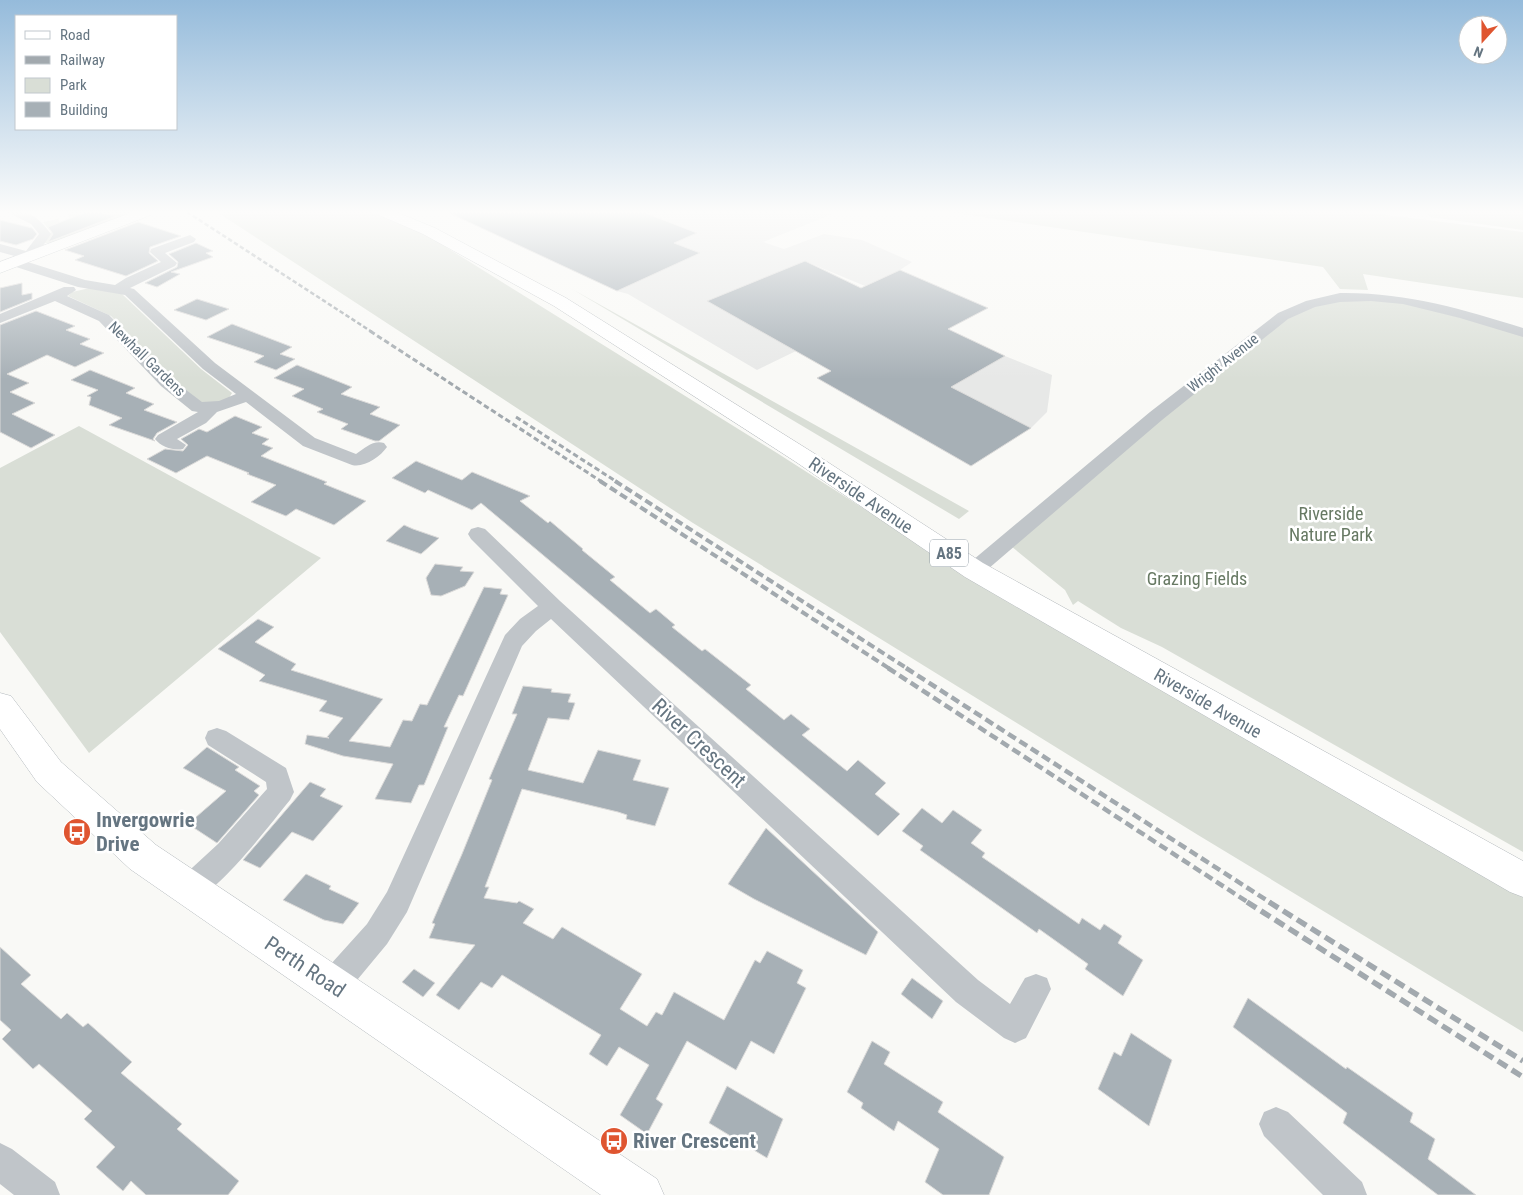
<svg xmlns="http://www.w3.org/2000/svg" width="1523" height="1195" viewBox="0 0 1523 1195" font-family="'Roboto Condensed',sans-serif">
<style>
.built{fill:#e7e8e7}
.green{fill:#d9ded6}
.building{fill:#a7b0b6;stroke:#dbdad9}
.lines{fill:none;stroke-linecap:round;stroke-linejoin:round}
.secondary-casing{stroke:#b3b9bd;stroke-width:1}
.primary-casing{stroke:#b4b9bd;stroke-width:1}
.street{fill:#c0c5c9;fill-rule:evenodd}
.secondary{fill:#fff;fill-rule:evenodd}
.primary{fill:#fff;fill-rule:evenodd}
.rail-far4{stroke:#a2a9ae;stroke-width:2.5;stroke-dasharray:4.5 2.5;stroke-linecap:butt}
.rail-far3{stroke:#a2a9ae;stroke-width:3;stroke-dasharray:5.5 3;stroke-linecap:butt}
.rail-far2{stroke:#a2a9ae;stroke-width:4;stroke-dasharray:8 4;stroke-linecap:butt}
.rail-far1{stroke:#a2a9ae;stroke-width:4.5;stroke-dasharray:9 4.5;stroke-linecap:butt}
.rail{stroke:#a2a9ae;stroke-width:5.5;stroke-dasharray:11 5.5;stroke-linecap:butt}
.labels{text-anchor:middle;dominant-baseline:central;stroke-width:5;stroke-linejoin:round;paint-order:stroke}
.far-street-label{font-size:15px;fill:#657581;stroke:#fff}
.shield{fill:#fff;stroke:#939ea7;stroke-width:1}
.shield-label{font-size:16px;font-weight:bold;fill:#657581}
.street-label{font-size:18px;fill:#657581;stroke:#fff}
.park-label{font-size:18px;fill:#677963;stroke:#fff}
.near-street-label{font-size:21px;fill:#657581;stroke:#fff}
.near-poi-label{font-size:21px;font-weight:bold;fill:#657581;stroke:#fff;text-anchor:start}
</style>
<rect width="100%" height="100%" fill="#f9f9f6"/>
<path class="built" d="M643 212H823L835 213 763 242 784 249 824 234 862 240 912 262 900 270 865 286 805 261 707 301 796 351 757 370 628 294 617 291 700 253 674 243 696 232Z
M1005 356 1052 375 1047 412 1031 428 951 387Z"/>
<path class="green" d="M71 212H134L50 243H43L51 232 43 222 58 219 62 225 73 222 67 214Z
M223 212H373L420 231 777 453 955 567 1523 896V1032L1198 835 693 523 220 214Z
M948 212H1363L1523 232V298L1363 274 1368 290 1340 289 1323 267Z
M1427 212H1523V230L1430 217Z
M90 288 122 294 201 369 232 393 229 398 216 404H203L173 380 111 316 68 296 72 292Z
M572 289 969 511 959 519Z
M1382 298 1523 333V852L1162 647 1121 628 1078 601 1073 605 1065 590 1006 542 1283 316 1318 301Z
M79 426 321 558 89 753 0 632V468Z"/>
<path class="building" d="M86 212H99L116 216 48 242 53 234 48 227Z
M447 212H643L697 233 674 243 700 253 617 291Z
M0 220 32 228 37 234 33 239 16 245 0 241Z
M138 222 181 236 150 247 149 253 158 261 126 276 75 260 84 256 65 250Z
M196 243 213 251 206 253 213 257 171 272 180 274 157 287 145 283 177 267 178 262 169 254Z
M805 261 861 288 900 270 988 308 948 329 1005 356 951 387 1031 428 971 466 817 378 831 371 707 301Z
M22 283V295L32 293V299L0 312V288Z
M197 299 229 309 206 320 174 310Z
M36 311 75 326 66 330 90 339 80 344 104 353 75 367 47 355 7 374 29 383 10 392 35 403 12 414 55 435 31 448 0 432V325Z
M232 324 292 347 280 354 295 359 276 370 254 362 264 356 207 337Z
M297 365 352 387 341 394 380 407 370 414 400 425 379 441H375L341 429 348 424 317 412 323 409 292 396 304 389 274 378Z
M90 370 135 388 126 393 154 404 144 410 177 422 157 433 153 439 155 441 109 425 122 418 89 405 91 397 87 396 98 390 71 380Z
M235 416 262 427 252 433 269 439 262 444 273 448 261 456 327 482 324 484 366 501 334 525 296 509 286 516 251 502 276 485 247 474 249 473 207 456 176 473 147 459 165 449 183 451 188 445 181 439 199 429 207 432Z
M416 461 462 480 472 472 530 496 520 501 548 523 550 521 583 549 582 550 615 577 610 580 650 613 656 609 675 625 672 627 702 651 705 649 751 685 746 689 784 720 791 714 810 729 802 735 847 771 858 760 886 783 875 794 900 814 878 836 481 503 472 510 428 490 425 493 392 478Z
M404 525 413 529 439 538 421 554 386 541Z
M435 564 463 567 460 571 474 572 465 586 441 596 431 595 426 578Z
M484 587 502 589 500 594 508 595 463 696 459 695 444 727H448L424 785H419L411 803 375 799 393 764 343 756 305 744 307 735 329 738 327 737 343 718 319 711 327 701 259 681 265 675 218 649 258 619 274 627 255 642 296 664 291 670 383 699 349 741 390 747 403 720 412 721 420 704 427 705Z
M523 686 552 689 551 692 571 694 568 702 575 703 569 720 548 718 528 770 583 783 598 750 641 760 633 780 669 788 655 826 626 819 627 815 618 812 522 789 485 887H489L484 898 517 903 519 901 534 909 523 923 553 939 562 927 642 974 620 1009 647 1026 656 1012 662 1015 674 992 724 1020 755 960 760 963 767 951 803 970 797 983 806 988 774 1054 751 1041 736 1070 687 1041 656 1099 663 1104 647 1134 620 1115 649 1065 619 1047 607 1066 589 1054 601 1035 502 975 492 988 481 982 459 1010 436 995 475 945 429 938 435 924 432 923 462 854 492 780 489 779 517 714H512Z
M207 747 239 767 235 770 260 786 254 791 259 795 217 843 188 824 226 791 183 768Z
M310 782 326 789 320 796 343 806 313 841 292 832 260 868 243 860Z
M922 808 942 823 953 810 982 830 971 843 985 853 982 857 1079 924 1082 918 1100 930 1104 924 1122 936 1118 943 1143 960 1123 996 1085 969 1088 964 1039 929 1037 933 920 850 923 846 902 831Z
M766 828 878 932 866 955 754 899 728 884Z
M306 874 331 886 329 889 359 903 343 924 324 920 283 900Z
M0 947 31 975 21 984 61 1019 67 1013 83 1027 88 1023 132 1062 121 1073 182 1124 177 1129 239 1181 228 1195H146L131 1181 123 1191 96 1167 115 1147 84 1119 92 1111 39 1064 33 1069 2 1039 11 1030 0 1020Z
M414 969 435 983 423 997 402 982Z
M912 978 943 1001 932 1019 901 994Z
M1248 998 1346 1069 1347 1067 1413 1113 1410 1122 1435 1139 1428 1159 1476 1195H1438L1343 1123 1347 1113 1233 1027Z
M1131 1033 1172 1060 1149 1126 1098 1089 1114 1052 1121 1056Z
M872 1041 890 1052 884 1064 943 1102 938 1112 1004 1157 989 1195H943L925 1182 939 1149 898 1121 894 1131 861 1108 863 1103 847 1092Z
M727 1086 783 1119 767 1158 709 1123Z"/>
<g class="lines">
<defs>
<path id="secondary" d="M133 212H154L151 215 0 273V262Z
M0 693 11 696 61 762 156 845 657 1179 664 1195H601L130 869 37 782 0 729Z"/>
<path id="primary" d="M377 212H396L435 228 566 298 812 452 983 563 1523 861V897L1510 892 965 577 796 462 554 306 423 234 379 215Z"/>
</defs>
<use href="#secondary" class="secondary-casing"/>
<use href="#primary" class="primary-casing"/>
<path class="street" d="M7 212C28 209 39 217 51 234L34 259 29 260 0 252V244L26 251 39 234 31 224Z
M190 235 196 239 194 242 165 253 177 263 175 266 130 288 134 289 215 363 315 438 356 454C365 448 373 440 384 443L387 447C380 457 364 468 352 465L303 446 246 402 217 412 206 423 177 439 186 445 183 449C174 451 161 447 155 439L158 435 198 412 192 411 161 386 99 321 55 301 0 323V314L64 287H74L76 290 67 296 109 315 173 380 202 402 219 401 236 394 203 369 125 295 78 287 10 265 8 262 15 258 85 280 115 285 126 278 161 262 150 252 151 249Z
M1340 293C1405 292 1462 309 1523 328V337L1460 318 1403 304 1371 301 1340 302 1315 307 1288 319 1162 420 981 575 974 577 967 575 964 570 967 565 1150 412 1278 313 1306 301Z
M478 527 485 529 560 601 978 980 1010 1004 1025 978 1036 974 1047 978 1051 989 1026 1038 1015 1043 1004 1038 956 1002 551 619 536 631 522 646 407 912 387 944 343 997 332 1001 321 997 317 986 321 975 367 924 387 892 505 635 520 619 538 606 471 539 468 534 471 529Z
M217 728 226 731 286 768 294 792 290 800C268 827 220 891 190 903L180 899 176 889 180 879 218 844 267 789 266 782 208 745 205 738 208 731Z
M1276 1107 1288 1112 1362 1182 1367 1195H1323L1264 1136 1259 1124 1264 1112Z
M0 1143 12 1149 55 1182 60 1195H14L0 1184Z"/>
<use href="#secondary" class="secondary"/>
<use href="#primary" class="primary"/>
<path class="rail-far4" d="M187 212 372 332"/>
<path class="rail-far3" d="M370 331 602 482
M516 417 617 482"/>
<path class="rail-far2" d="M600 481 890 669
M615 481 908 669"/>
<path class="rail-far1" d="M888 668 1249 903
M906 668 1271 903"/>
<path class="rail" d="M1247 902 1523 1077
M1269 902 1523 1061"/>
</g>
<linearGradient id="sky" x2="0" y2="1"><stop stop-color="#95bbdb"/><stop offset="0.56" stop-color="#fcfcfb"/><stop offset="1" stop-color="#fcfcfb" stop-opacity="0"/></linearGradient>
<rect width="1523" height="379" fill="url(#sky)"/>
<defs>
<symbol id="bus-disc" viewBox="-11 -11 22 22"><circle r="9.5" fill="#df5530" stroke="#fff"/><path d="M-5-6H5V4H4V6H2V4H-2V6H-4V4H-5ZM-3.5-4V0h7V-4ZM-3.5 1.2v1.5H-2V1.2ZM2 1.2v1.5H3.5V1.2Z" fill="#fff"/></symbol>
</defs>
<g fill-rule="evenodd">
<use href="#bus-disc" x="61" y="816" width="32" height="32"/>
<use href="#bus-disc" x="598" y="1125" width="32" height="32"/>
</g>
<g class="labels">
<g class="far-street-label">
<text transform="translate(147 359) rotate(44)">Newhall Gardens</text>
<text transform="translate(1223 363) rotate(-38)">Wright Avenue</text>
</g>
<rect class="shield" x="930" y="539.5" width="38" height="27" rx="4"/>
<g class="shield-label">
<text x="949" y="553">A85</text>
</g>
<g class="street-label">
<text transform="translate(861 495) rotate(34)">Riverside Avenue</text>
<text transform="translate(1208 703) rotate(30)">Riverside Avenue</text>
</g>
<g class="park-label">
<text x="1331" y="513">Riverside<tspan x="1331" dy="21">Nature Park</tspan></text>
<text x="1197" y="578">Grazing Fields</text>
</g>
<g class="near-street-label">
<text transform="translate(699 743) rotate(43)">River Crescent</text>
<text transform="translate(305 967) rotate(34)">Perth Road</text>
</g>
<g class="near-poi-label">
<text x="96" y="820">Invergowrie<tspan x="96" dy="24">Drive</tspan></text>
<text x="633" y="1141">River Crescent</text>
</g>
</g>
<rect x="15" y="15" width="162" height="115" fill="#ffffff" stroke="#c1c8cd"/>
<rect x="25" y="31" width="25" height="8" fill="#ffffff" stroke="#c1c8cd"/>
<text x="60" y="40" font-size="15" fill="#657581">Road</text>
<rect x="25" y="56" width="25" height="8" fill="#a2a9ae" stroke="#c1c8cd"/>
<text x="60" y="65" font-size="15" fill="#657581">Railway</text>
<rect x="25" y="78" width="25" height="15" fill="#d9ded6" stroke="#c1c8cd"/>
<text x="60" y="90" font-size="15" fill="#657581">Park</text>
<rect x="25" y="102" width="25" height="15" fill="#a7b0b6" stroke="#c1c8cd"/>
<text x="60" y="115" font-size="15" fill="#657581">Building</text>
<g transform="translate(1483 40) rotate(201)"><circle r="24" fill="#ffffff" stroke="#c1c8cd"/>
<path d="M0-4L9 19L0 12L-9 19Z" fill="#df5530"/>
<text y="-8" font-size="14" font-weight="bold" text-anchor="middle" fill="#657581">N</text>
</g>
</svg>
